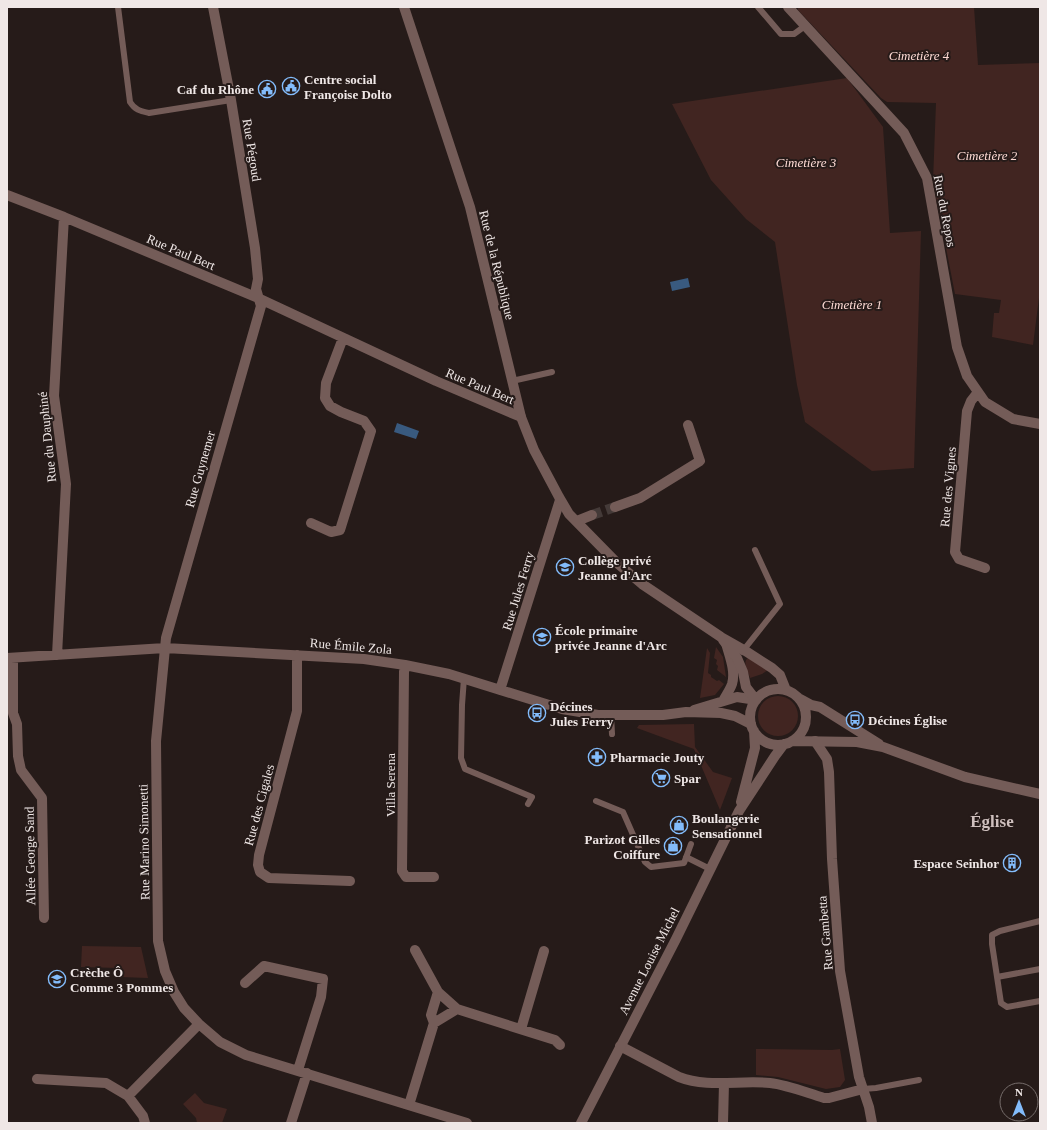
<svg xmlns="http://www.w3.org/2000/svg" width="1047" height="1130" viewBox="0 0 1047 1130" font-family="'Times New Roman',serif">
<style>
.green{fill:#412521}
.water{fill:#395a7f}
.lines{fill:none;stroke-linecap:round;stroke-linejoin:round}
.minor-tunnel{stroke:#443a38;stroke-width:10;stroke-dasharray:10 5;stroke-linecap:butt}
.service{stroke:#745c58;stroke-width:6}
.minor{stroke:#745c58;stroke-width:10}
.tertiary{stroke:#745c58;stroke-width:10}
.labels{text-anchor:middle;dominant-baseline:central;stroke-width:4;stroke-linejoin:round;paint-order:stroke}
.park-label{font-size:13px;font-style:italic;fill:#fddad4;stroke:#261b19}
.poi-label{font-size:13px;font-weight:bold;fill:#efe7e6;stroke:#261b19;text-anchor:start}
.street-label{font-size:13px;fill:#efe7e6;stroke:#261b19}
.district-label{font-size:17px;font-weight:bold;fill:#cfc0be;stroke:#261b19}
</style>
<rect width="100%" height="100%" fill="#261b19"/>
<path class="green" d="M798 7H974L978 65 1040 63V290L1033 345 992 337 994 313H999L1001 300 955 294 933 181 936 103 887 102 881 98 798 10Z
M847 78 883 127 890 233 921 231 914 468 872 471 805 422 797 385 775 242 746 219 711 180 672 104Z
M716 647 723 657 726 677 717 670 718 666 716 664 717 660 714 658Z
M707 648 710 653 708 673 711 675V677L717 681 719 680 724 684 715 695 700 698Z
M748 658 768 670 762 674 750 678C748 671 742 662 748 658Z
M758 716a20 20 0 1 1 40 0a20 20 0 1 1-40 0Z
M694 724 695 747 713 772 732 778 720 810 694 749 637 728 639 725Z
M82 946 141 947 148 978 120 977 119 968 81 967Z
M756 1049 832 1050 840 1049 845 1080 840 1087 826 1089 778 1077 756 1075Z
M195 1093 204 1103 227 1109 222 1123H197L196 1118 183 1104Z"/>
<path class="water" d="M688 278 690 287 672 291 670 282Z
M397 423 419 431 416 439 394 432Z"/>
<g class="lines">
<path class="minor-tunnel" d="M592 515 615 507"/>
<path class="service" d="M118 7 130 102C135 110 140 111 149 113L231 100
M758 7 781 34H794L805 26
M512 381 552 372
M742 652 780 604 755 550
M464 678 462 705 461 758 465 769 532 797 528 804
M611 715 612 734
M596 801 623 812 645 862 651 867 684 863 691 844
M686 857 710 869
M1040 921 1000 931 992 935V944L1001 1003 1007 1007 1040 1001
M997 977 1040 969
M863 1089 876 1088 919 1080"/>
<path class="minor" d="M213 7 231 100 255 248 258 279 256 289 261 306 166 638 156 741 158 941 165 971 174 992 184 1008 199 1024 220 1042 246 1055 467 1123
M788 7 904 133 927 178 957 347 967 376 985 402 1013 419 1040 424
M7 195 64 217 258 298 436 381 521 417
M978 392 971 401 967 411 955 552 959 559 985 568
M615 507 640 498 700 461 688 425
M577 521 592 515
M311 523 331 532 340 530 371 431 364 421 341 412 330 406 325 398 326 383 343 338
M57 655 66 484 54 396 64 217
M297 655V711L259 855 258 865 260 872 269 878 350 881
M7 658 165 648 364 659 405 665 449 674 562 709 598 715H663L686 712 721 713 735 716 751 724
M13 658V713L17 724 18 756 21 770 42 798 44 918
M405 665 404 672 402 871 406 877H434
M500 690 560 500
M723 701C726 695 730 690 732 684 736 671 729 655 726 643
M694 710 737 697 756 700
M815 741 827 759 829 772 832 859 840 971 859 1077 869 1107 872 1123
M415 950 438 992 457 1009 555 1040 560 1045
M245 983 264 966 323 979 321 997 298 1070
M434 1023 457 1009
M521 1029 544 951
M620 1046 679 1077C707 1088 740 1080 770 1083 788 1085 807 1093 824 1098H829L863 1089
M37 1079 106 1083 128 1096 143 1116 145 1123
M128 1096 199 1024
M409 1105 434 1023 431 1015 438 992
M291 1123 307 1073
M723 1123 724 1083"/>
<path class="tertiary" d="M404 7 470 207 521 417 534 450 559 497 569 514 617 563 642 584 721 637 744 650 772 668 780 675 786 690
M723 640 737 658 743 672 746 687 756 700
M750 717a28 28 0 1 1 56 0a28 28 0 1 1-56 0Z
M800 699 811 705 820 707 879 744
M792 741 857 742 883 747 965 777 1040 794
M741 802 755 748 754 731
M581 1123 676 939 739 811 775 756 784 744"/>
</g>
<defs>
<symbol id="civic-ring" viewBox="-11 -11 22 22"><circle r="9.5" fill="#261b19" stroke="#83bcfb" stroke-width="1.5"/><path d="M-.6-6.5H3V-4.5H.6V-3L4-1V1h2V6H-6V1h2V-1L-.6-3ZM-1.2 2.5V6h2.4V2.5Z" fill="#83bcfb"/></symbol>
<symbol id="school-ring" viewBox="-11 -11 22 22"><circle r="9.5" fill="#261b19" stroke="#83bcfb" stroke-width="1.5"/><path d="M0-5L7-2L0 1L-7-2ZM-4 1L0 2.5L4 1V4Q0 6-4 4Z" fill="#83bcfb"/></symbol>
<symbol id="bus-ring" viewBox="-11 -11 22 22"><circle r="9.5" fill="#261b19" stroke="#83bcfb" stroke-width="1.5"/><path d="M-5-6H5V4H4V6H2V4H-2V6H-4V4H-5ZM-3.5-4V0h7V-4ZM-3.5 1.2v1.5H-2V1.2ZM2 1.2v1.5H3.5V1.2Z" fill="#83bcfb"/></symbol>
<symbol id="pharmacy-ring" viewBox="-11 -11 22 22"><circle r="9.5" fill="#261b19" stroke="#83bcfb" stroke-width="1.5"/><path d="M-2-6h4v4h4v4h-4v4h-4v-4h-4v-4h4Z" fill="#83bcfb"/></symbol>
<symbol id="supermarket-ring" viewBox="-11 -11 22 22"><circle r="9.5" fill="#261b19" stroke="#83bcfb" stroke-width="1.5"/><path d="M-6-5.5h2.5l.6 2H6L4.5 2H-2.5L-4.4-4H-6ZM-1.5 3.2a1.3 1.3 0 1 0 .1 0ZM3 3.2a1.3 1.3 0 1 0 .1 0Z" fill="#83bcfb"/></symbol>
<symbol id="shop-ring" viewBox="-11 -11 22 22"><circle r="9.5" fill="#261b19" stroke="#83bcfb" stroke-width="1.5"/><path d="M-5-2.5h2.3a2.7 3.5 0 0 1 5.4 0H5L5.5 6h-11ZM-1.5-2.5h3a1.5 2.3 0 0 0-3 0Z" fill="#83bcfb"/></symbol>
<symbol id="building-ring" viewBox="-11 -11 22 22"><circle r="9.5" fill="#261b19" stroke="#83bcfb" stroke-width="1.5"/><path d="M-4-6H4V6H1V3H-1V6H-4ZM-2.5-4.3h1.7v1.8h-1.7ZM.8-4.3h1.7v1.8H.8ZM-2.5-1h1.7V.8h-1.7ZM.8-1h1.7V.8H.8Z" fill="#83bcfb"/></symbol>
</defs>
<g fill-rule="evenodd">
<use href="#civic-ring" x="281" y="76" width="20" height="20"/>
<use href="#civic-ring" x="257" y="79" width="20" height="20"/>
<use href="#school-ring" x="555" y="557" width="20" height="20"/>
<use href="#school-ring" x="532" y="627" width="20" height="20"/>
<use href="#bus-ring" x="527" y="703" width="20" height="20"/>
<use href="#bus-ring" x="845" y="710" width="20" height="20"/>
<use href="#pharmacy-ring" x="587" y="747" width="20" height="20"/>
<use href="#supermarket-ring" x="651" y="768" width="20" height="20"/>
<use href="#shop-ring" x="669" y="815" width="20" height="20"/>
<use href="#shop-ring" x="663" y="836" width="20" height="20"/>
<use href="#building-ring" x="1002" y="853" width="20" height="20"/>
<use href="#school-ring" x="47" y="969" width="20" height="20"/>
</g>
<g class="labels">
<g class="park-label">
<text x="919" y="55">Cimetière 4</text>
<text x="987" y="155">Cimetière 2</text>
<text x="806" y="162">Cimetière 3</text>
<text x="852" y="304">Cimetière 1</text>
</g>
<g class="poi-label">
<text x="304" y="79">Centre social<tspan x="304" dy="15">Françoise Dolto</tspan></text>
<text x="254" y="89" text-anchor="end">Caf du Rhône</text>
<text x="578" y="560">Collège privé<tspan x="578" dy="15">Jeanne d'Arc</tspan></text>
<text x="555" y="630">École primaire<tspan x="555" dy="15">privée Jeanne d'Arc</tspan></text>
<text x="550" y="706">Décines<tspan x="550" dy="15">Jules Ferry</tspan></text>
<text x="868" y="720">Décines Église</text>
<text x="610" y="757">Pharmacie Jouty</text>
<text x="674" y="778">Spar</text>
<text x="692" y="818">Boulangerie<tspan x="692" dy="15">Sensationnel</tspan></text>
<text x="660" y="839" text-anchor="end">Parizot Gilles<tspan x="660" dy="15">Coiffure</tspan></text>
<text x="999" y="863" text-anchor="end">Espace Seinhor</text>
<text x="70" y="972">Crèche Ô<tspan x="70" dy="15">Comme 3 Pommes</tspan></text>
</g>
<g class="street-label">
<text transform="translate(252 150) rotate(81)">Rue Pégoud</text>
<text transform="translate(945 211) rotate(79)">Rue du Repos</text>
<text transform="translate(181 252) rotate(23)">Rue Paul Bert</text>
<text transform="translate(497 265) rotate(76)">Rue de la République</text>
<text transform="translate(480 386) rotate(23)">Rue Paul Bert</text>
<text transform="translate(47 437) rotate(-96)">Rue du Dauphiné</text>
<text transform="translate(200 469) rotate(-74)">Rue Guynemer</text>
<text transform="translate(948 487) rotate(-85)">Rue des Vignes</text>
<text transform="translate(518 591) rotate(-73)">Rue Jules Ferry</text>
<text transform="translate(351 646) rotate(5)">Rue Émile Zola</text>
<text transform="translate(390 785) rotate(-90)">Villa Serena</text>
<text transform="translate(259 805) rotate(-75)">Rue des Cigales</text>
<text transform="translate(144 842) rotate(-91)">Rue Marino Simonetti</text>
<text transform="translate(30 856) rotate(-91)">Allée George Sand</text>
<text transform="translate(825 933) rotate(-95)">Rue Gambetta</text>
<text transform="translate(649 961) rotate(-63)">Avenue Louise Michel</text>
</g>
<g class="district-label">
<text x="992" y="821">Église</text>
</g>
</g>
<rect width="1047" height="1130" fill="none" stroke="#efe7e6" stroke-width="16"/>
<g transform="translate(1019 1102)"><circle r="19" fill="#261b19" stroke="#766d6b"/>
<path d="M0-3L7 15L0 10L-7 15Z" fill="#83bcfb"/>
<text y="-6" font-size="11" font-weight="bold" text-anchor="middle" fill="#efe7e6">N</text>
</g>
</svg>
